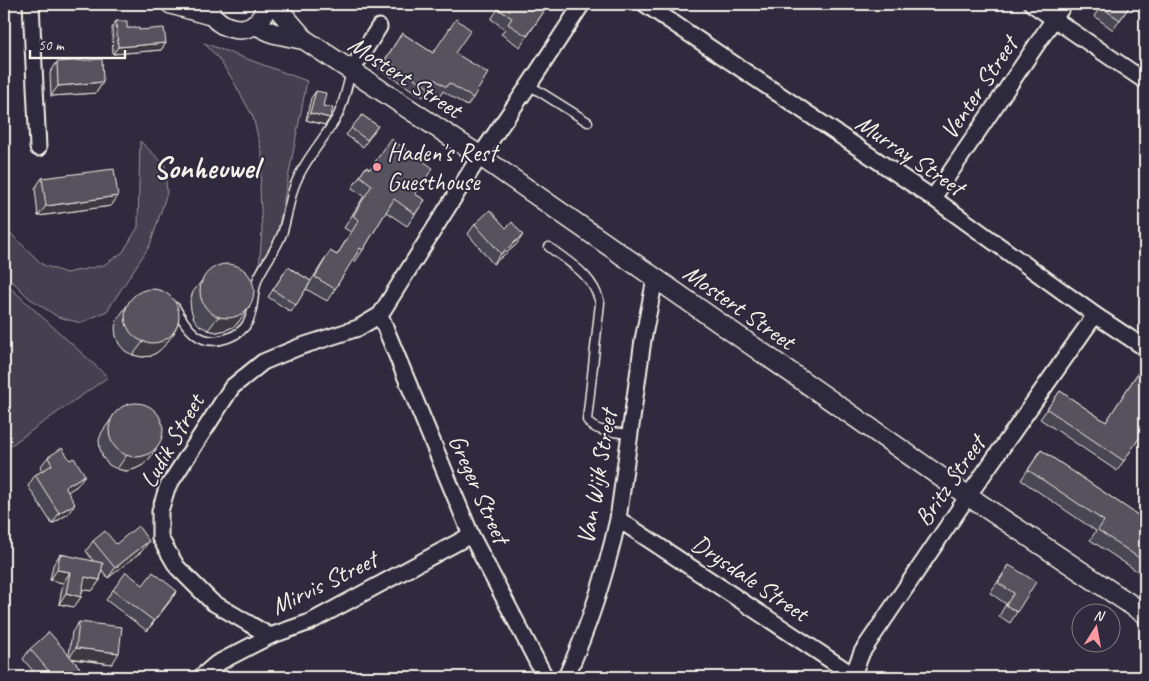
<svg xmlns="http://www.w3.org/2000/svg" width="1149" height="681" viewBox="0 0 1149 681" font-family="Caveat,sans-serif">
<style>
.green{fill:#454050;stroke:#9c989c}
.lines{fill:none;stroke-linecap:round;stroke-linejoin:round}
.service-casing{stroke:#f4f1e8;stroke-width:11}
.minor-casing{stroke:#f4f1e8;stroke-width:19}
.tertiary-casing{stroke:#f4f1e8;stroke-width:22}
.service{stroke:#2f2a3d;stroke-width:8}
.minor{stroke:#2f2a3d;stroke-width:15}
.tertiary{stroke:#2f2a3d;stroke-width:19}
.wall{fill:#4a4752;stroke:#f4f1e8}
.shaded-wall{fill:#3c3942;stroke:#f4f1e8}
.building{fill:#56525f;stroke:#f4f1e8}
.poi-dot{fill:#ff9aa2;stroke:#2f2a3d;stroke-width:2}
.labels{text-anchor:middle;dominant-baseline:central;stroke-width:4;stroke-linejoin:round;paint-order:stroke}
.street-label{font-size:25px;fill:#f4f1e8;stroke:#2f2a3d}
.poi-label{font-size:25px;fill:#f4f1e8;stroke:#2f2a3d;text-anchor:start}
.district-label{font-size:30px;font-weight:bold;fill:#f4f1e8;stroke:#2f2a3d}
</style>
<rect width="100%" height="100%" fill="#2f2a3d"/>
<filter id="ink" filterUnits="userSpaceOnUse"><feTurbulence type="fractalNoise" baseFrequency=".02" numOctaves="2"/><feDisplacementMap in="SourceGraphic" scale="10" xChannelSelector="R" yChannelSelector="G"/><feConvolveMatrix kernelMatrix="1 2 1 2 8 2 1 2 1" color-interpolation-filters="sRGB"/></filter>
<g filter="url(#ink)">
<path class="green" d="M204 43 307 81 274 251 258 278 262 232 260 189 262 153 253 117 231 77 218 58Z
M140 141 165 165 167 193 150 245 107 311 81 323 58 317 29 298 14 283 4 278V227L43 265 66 273 104 265 123 252 138 227Z
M4 282 108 377 4 450Z"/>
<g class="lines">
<defs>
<path id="service" d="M529 85 588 122
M549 247C571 264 593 275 600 303L587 420C594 433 616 432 630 434
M175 307C187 329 200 348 228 338 236 335 244 330 248 322 255 308 252 292 258 278 265 263 276 250 282 234 287 219 289 202 294 187 304 160 324 140 338 115 344 103 347 86 351 72"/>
<path id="minor" d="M31 4 38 148
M645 4 933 198 1095 315 1145 348
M1032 4 1145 81
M352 70 379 27
M933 198 1064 4
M380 315 471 535 545 677
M618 519 856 677
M270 636 212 602 177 567 160 538V511L167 488 232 387 263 362 299 347 358 328 380 315 480 156 529 85 582 4
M201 677 216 664 270 636 310 622 471 535
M566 677C589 627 606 573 618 519L643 340 655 279
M852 677 862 652 968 496 1095 315"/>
<path id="tertiary" d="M171 4 210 15
M207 4C212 28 249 40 263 15 264 12 265 7 266 4
M274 4 305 40 480 156 968 496 1145 614
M254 24 273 33 305 40"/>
</defs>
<use href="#service" class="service-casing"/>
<use href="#minor" class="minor-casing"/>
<use href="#tertiary" class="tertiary-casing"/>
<use href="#service" class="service"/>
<use href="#minor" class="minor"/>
<use href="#tertiary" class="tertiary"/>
</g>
<path class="wall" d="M502 4 545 10 520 47 501 34 505 29 491 19Z
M1103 4H1131L1113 30 1094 16Z
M1134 4H1145V11Z
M116 21 127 28 139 30 166 43 161 50 113 54 112 28Z
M402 33 433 53H455L473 98 467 106 443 91 440 96 429 88 423 97 379 69Z
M57 62 103 82 96 93 51 96 50 73Z
M316 91 325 125 306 120 311 98Z
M362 115 378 126 363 147 346 135Z
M366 167 415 194 425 200 407 226 386 212 363 250 355 262 352 260 335 289 327 301 306 289 310 283 291 312 268 297 288 267 311 281 330 251 337 255 351 232 344 228 364 196 352 188Z
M42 178 118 196 111 206 38 216 35 188Z
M475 224 506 228 516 245 493 264 468 234Z
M203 279 240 320 235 326 226 330 217 332 208 330 200 326 194 319 191 310 190 301 193 292Z
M133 297 165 345 159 351 151 356 142 357 133 355 125 351 119 344 116 336 115 327 118 318Z
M1139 371 1145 429 1117 471 1040 419 1060 391 1106 422Z
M117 411 159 445 149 459 143 465 135 469 126 471 117 469 109 465 103 458 100 449 99 440 102 432Z
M1041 450 1145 520V580L1142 577 1143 575 1090 540 1096 531 1021 480Z
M48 457 77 486 67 492 68 514 52 524 28 486 35 475 43 471 40 467Z
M93 541 116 544 142 551 108 578 102 570 100 580 92 591 83 589 81 597 74 607 59 604 63 583 50 580 53 565 60 554 94 562 86 551Z
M1009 565 1017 612 1010 623 999 616 1006 604 990 593Z
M113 590 170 601 147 631 106 600Z
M79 622 112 664 72 659 80 668 74 677H38L23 659 30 649 69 655 72 632Z"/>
<path class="shaded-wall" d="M166 43 161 50 113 54 118 47Z
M103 82 96 93 51 96 58 86Z
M310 113 330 118 325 125 306 120Z
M118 196 111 206 38 216 46 206Z
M523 235 516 245 493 264 501 254Z
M250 306 240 320 235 326 226 330 217 332 208 330 218 317Z
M175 332 165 345 159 351 151 356 142 357 133 355 143 342Z
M159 445 149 459 143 465 135 469 126 471 117 469 126 456Z
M85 475 77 486 58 498 65 487Z
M75 504 68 514 52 524 59 513Z
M149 541 142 551 108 578 115 568Z
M57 570 70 572 63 583 50 580Z
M85 577 100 580 92 591 78 588Z
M177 591 170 601 147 631 154 621Z
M66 593 81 597 74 607 59 604Z
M76 648 119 653 112 664 69 658Z
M80 668 74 677H70Z"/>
<path class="building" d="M502 4H537L545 10 527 36 508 24 512 18 498 9Z
M1103 4H1131L1120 20 1101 7Z
M456 19 471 30 455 53 488 73 473 98 449 83 446 87 434 79 429 88 385 60 402 33 433 53Z
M116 21H127V28H139V30L164 28 166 43 118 47Z
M102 59 103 82 58 86 57 62Z
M316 91 326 93 323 106 333 108 330 118 310 113Z
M362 115 378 126 367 140 351 128Z
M391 139 433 168 415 194 425 200 415 214 394 199 363 250 360 248 335 289 315 277 330 251 337 255 359 220 353 216 372 185 360 176 366 167 370 169Z
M114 169 118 196 46 206 42 178Z
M490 210 506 228 512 222 523 235 501 254 475 224Z
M200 291a27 27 0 1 1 54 0a27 27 0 1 1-54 0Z
M288 267 311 281 296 305 273 290Z
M125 316a27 27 0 1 1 54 0a27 27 0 1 1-54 0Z
M1139 371 1145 375V429L1124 461 1047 409 1060 391 1106 422Z
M109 430a27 27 0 1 1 54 0a27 27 0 1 1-54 0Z
M62 448 70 460 74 458 85 475 65 487 75 504 59 513 35 475 52 465 48 457Z
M1041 450 1145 520V562L1098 530 1104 521 1028 470Z
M138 526 149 541 115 568 93 541 105 531 116 544Z
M60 554 103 563 100 580 85 577 81 597 66 593 70 572 57 570Z
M1009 565 1036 582 1017 612 1006 605 1014 593 998 583Z
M126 572 143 585 153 572 177 591 154 621 113 590Z
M79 622 122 627 119 653 76 648Z
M49 632 80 668 70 677H54L30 649Z
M4 664 9 677H4Z"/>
</g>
<circle class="poi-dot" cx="377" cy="167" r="5"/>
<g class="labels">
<g class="street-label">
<text transform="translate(405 77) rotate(33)">Mostert Street</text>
<text transform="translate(979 88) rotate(-56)">Venter Street</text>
<text transform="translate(910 155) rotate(34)">Murray Street</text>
<text transform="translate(739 307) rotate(35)">Mostert Street</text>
<text transform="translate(172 441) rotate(-60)">Ludik Street</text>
<text transform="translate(597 477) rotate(-80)">Van Wijk Street</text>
<text transform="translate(950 481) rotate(-55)">Britz Street</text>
<text transform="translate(479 489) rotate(66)">Greger Street</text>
<text transform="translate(750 578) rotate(34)">Drysdale Street</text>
<text transform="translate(324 583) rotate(-26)">Mirvis Street</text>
</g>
<g class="poi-label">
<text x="387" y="153">Haden's Rest<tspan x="387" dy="29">Guesthouse</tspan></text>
</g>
<g class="district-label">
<text x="206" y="168">Sonheuwel</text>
</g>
</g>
<rect width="1149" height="681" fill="none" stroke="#2f2a3d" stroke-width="20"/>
<rect x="10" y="10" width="1129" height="661" fill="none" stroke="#f4f1e8" stroke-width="2" filter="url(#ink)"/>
<g transform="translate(1096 628) rotate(11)"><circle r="24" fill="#2f2a3d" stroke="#7e7a81"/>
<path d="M0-4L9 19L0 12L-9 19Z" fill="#ff9aa2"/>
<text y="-8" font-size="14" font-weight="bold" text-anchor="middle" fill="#f4f1e8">N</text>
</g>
<path d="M30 50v8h95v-8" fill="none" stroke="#f4f1e8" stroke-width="2.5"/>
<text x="38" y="50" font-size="15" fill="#f4f1e8" stroke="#2f2a3d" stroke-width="4" paint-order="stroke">50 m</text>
</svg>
